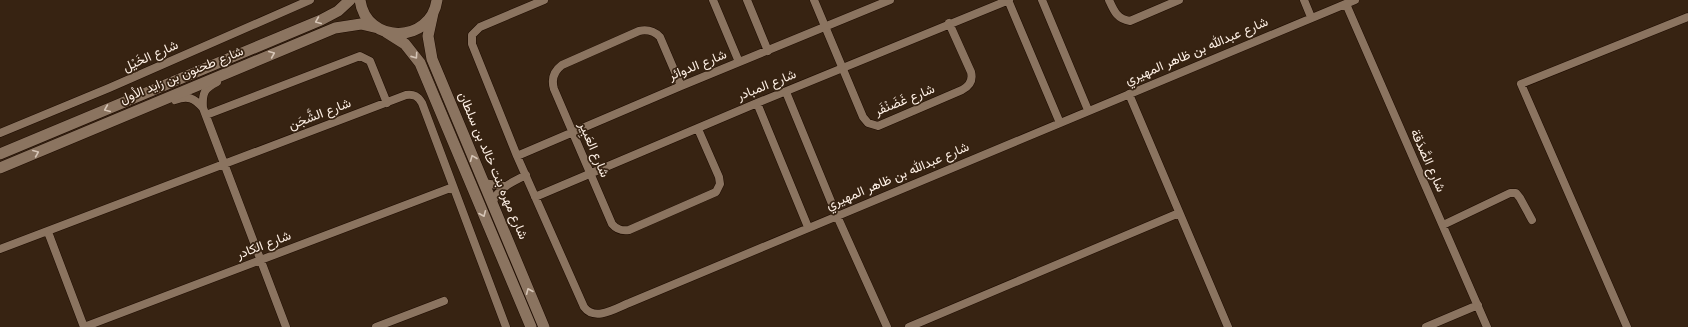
<svg xmlns="http://www.w3.org/2000/svg" width="1688" height="327" viewBox="0 0 1688 327" font-family="Georgia,Vazirmatn,serif">
<style>
.lines{fill:none;stroke-linecap:round;stroke-linejoin:round}
.street-casing{stroke:#1e0c00;stroke-width:9}
.secondary-casing{stroke:#1e0c00;stroke-width:12}
.street{stroke:#8b7460;stroke-width:8}
.secondary{stroke:#8b7460;stroke-width:11}
.oneway{stroke:#d6c5b6}
.labels{text-anchor:middle;dominant-baseline:central;stroke-width:3.5;stroke-linejoin:round;paint-order:stroke}
.street-label{font-size:13px;fill:#fef0e5;stroke:#372312}
</style>
<rect width="100%" height="100%" fill="#372312"/>
<g class="lines">
<defs>
<path id="street" d="M544 0 480 27 472 35V44L517 156 584 307C595 322 616 308 629 303L1355 0
M713 0 739 62
M747 0 768 51
M814 0 863 117 868 123 878 126 962 90C970 86 973 80 971 72L949 23
M1008 0 1060 123
M1042 0 1088 110
M1109 0C1114 11 1117 19 1130 21L1179 0
M1304 0 1311 17
M1346 4 1487 327
M217 82C204 88 202 94 203 108L286 327
M681 86 660 37C654 31 648 29 639 31L562 65C554 71 551 79 554 89L612 224C617 230 622 231 629 230L716 192 720 184 719 177 698 129
M786 92 837 216 887 327
M1129 94 1228 327
M175 100C188 95 194 98 203 108
M757 103 808 227
M206 115 360 56 370 61 387 103
M0 133 109 88 310 0
M517 156 681 86 890 0
M483 183 504 186
M535 197 757 103 1009 0
M492 203C499 187 511 183 526 175
M1443 225 1510 193H1516L1520 198 1532 220
M48 232 84 327
M0 249 406 95C414 94 418 96 422 103L506 327
M84 327 453 187
M376 327 444 301
M909 327 1179 213
M1426 327 1478 305
M1627 327 1521 84 1688 17"/>
<path id="secondary" d="M360 0C366 45 431 44 437 0
M433 13 428 36 432 59 544 327
M386 32 405 44 420 63 531 327
M0 154 321 20 338 11 350 0
M0 168 335 28 361 24 378 28"/>
</defs>
<use href="#street" class="street-casing"/>
<use href="#secondary" class="secondary-casing"/>
<use href="#street" class="street"/>
<use href="#secondary" class="secondary"/>
</g>
<defs><path id="oneway-chevron" d="M-2-3.5L2.5 0L-2 3.5" fill="none" stroke-width="1.6" stroke-linecap="round" stroke-linejoin="round"/></defs>
<g class="oneway">
<use href="#oneway-chevron" transform="translate(318 21) rotate(157)"/>
<use href="#oneway-chevron" transform="translate(272 54) rotate(-23)"/>
<use href="#oneway-chevron" transform="translate(415 56) rotate(55)"/>
<use href="#oneway-chevron" transform="translate(107 109) rotate(157)"/>
<use href="#oneway-chevron" transform="translate(36 153) rotate(-23)"/>
<use href="#oneway-chevron" transform="translate(473 158) rotate(-112)"/>
<use href="#oneway-chevron" transform="translate(483 214) rotate(67)"/>
<use href="#oneway-chevron" transform="translate(529 291) rotate(-113)"/>
</g>
<g class="labels">
<g class="street-label">
<text transform="translate(1197 52) rotate(-23)">شارع عبدالله بن ظاهر المهيري</text>
<text transform="translate(151 57) rotate(-24)">شارع الخَيْل</text>
<text transform="translate(698 66) rotate(-22)">شارع الدوائر</text>
<text transform="translate(182 76) rotate(-22)">شارع طحنون بن زايد الأول</text>
<text transform="translate(767 86) rotate(-22)">شارع المبادر</text>
<text transform="translate(905 101) rotate(-22)">شارع غَضَنْفَر</text>
<text transform="translate(320 115) rotate(-21)">شارع الشَّجَن</text>
<text transform="translate(593 150) rotate(67)">شارع العَبِير</text>
<text transform="translate(1427 161) rotate(66)">شارع الصَّدَقة</text>
<text transform="translate(492 166) rotate(67)">شارع مهره بنت خالد بن سلطان</text>
<text transform="translate(898 177) rotate(-23)">شارع عبدالله بن ظاهر المهيري</text>
<text transform="translate(264 246) rotate(-21)">شارع الكادر</text>
</g>
</g>
</svg>
